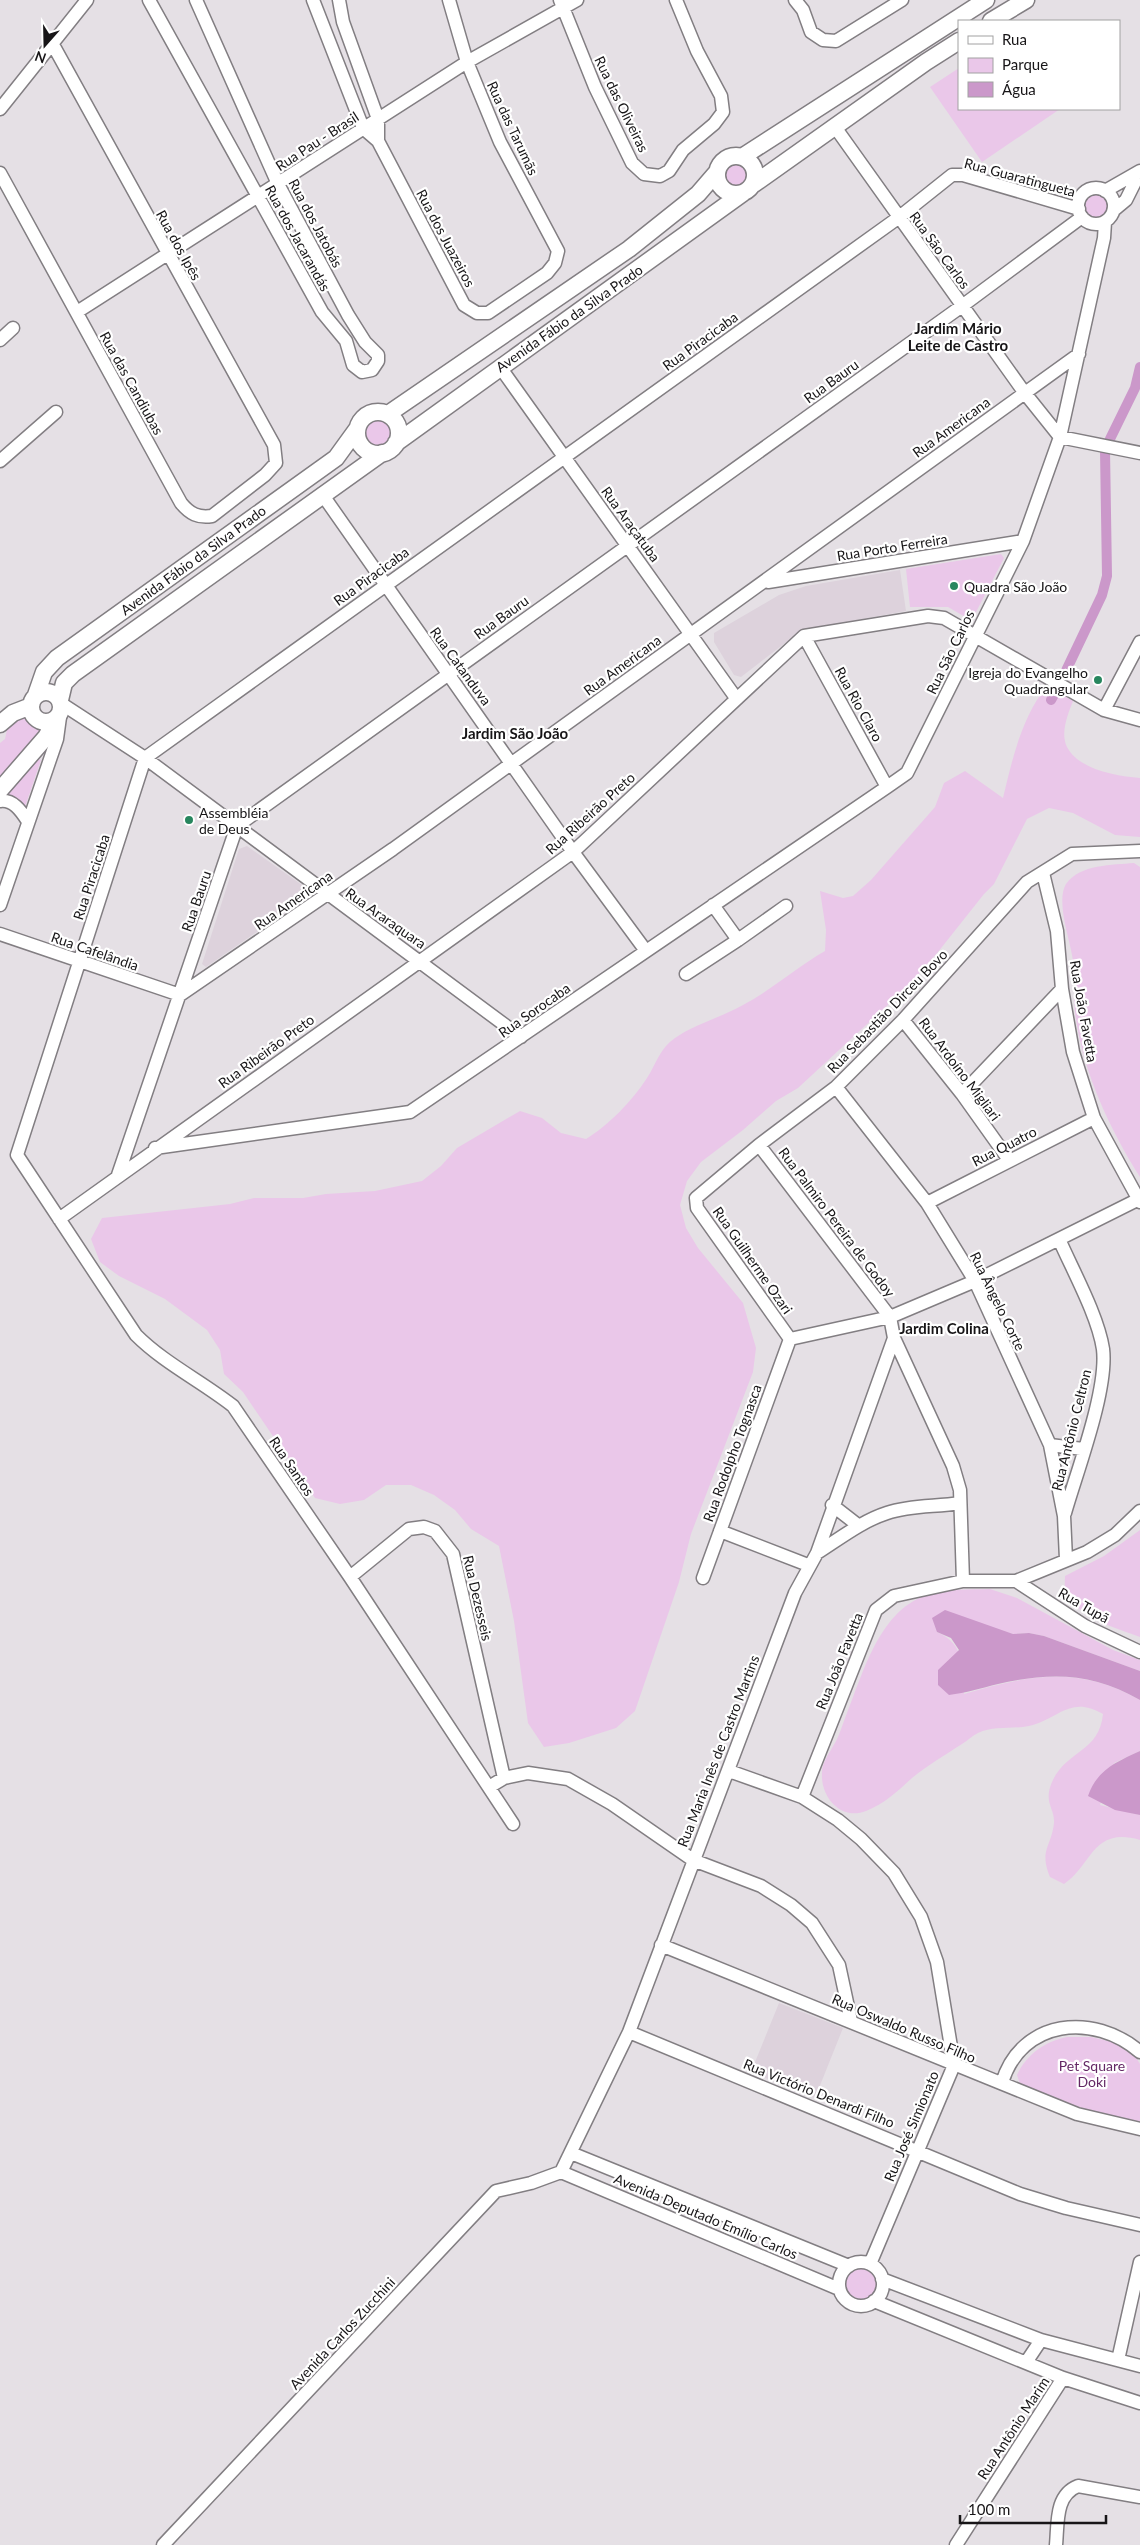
<svg xmlns="http://www.w3.org/2000/svg" width="1140" height="2545" viewBox="0 0 1140 2545" font-family="Lato,sans-serif">
<style>
.built{fill:#ddd2dc}
.green{fill:#eac7e9}
.water{fill:#cb98ca}
.lines{fill:none;stroke-linecap:round;stroke-linejoin:round}
.canal{stroke:#cb98ca;stroke-width:10}
.minor-casing{stroke:#827e82;stroke-width:15}
.major-casing{stroke:#827e82;stroke-width:19}
.minor{stroke:#fff;stroke-width:12}
.major{stroke:#fff;stroke-width:16}
.poi-dot{fill:#27865e;stroke:#fff;stroke-width:2}
.labels{text-anchor:middle;dominant-baseline:central;stroke-width:4.5;stroke-linejoin:round;paint-order:stroke}
.street-label{font-size:14px;fill:#171517;stroke:#fff}
.poi-label{font-size:14px;fill:#171517;stroke:#fff;text-anchor:start}
.park-label{font-size:14px;fill:#642865;stroke:#fff}
.neighbourhood-label{font-size:15px;font-weight:bold;fill:#171517;stroke:#fff}
</style>
<rect width="100%" height="100%" fill="#e5e0e5"/>
<path class="built" d="M900 570 906 611 802 630 741 677 734 675 714 642V633L779 595 806 586Z
M247 846 309 890V896L206 967 202 964 239 849Z
M779 2003 843 2028 815 2098 751 2072Z"/>
<path class="green" d="M959 68V109H1060L982 162 930 87Z
M721 175a15 15 0 1 1 30 0a15 15 0 1 1-30 0Z
M1081 206a15 15 0 1 1 30 0a15 15 0 1 1-30 0Z
M362 432a15 15 0 1 1 30 0a15 15 0 1 1-30 0Z
M1001 554 1004 558 975 614 967 618 948 607H910L906 569Z
M1047 686 1073 701C1068 714 1060 733 1067 747 1079 770 1117 776 1140 778V837L1115 835 1073 813 1049 808 1027 819 994 884 984 894 938 952 906 988 798 1088 776 1101 743 1130 701 1162 687 1181 680 1205 686 1228 698 1248 743 1303 756 1348 753 1372 691 1534 679 1582 635 1711 616 1728 569 1743 544 1747 528 1723 514 1621 499 1546 471 1529 455 1510 434 1495 411 1485H386L364 1500 340 1504 315 1498 243 1392 224 1374 220 1350 207 1330 165 1299 119 1276 100 1262 91 1239 102 1218 230 1204 254 1198H303L326 1194 375 1191 422 1181 441 1166 457 1148 520 1111 542 1118 561 1133 586 1139C609 1125 632 1101 647 1078 656 1064 660 1048 675 1038 695 1024 722 1017 743 1005 773 989 797 967 825 951L826 930 820 891 843 898 853 896 871 880 935 807 944 783 965 771 1003 798C1012 760 1022 716 1047 686Z
M26 714 41 725C35 747 14 765 0 782V743L5 739 7 730Z
M39 759 41 760 25 807 5 795Z
M1134 863 1140 867V1177C1109 1128 1082 1070 1075 1012 1073 993 1076 974 1072 955 1069 937 1056 900 1066 884 1080 864 1113 865 1134 863Z
M1140 1530V1637C1116 1628 1078 1618 1066 1592 1064 1587 1065 1581 1065 1576L1104 1556Z
M990 1589 1017 1598 1113 1650 1140 1660V1671L1044 1636 1029 1633 1013 1634 998 1630 937 1632C966 1645 961 1666 964 1694 1028 1675 1079 1665 1140 1700V1751L1114 1763 1100 1805 1140 1815V1840C1092 1826 1092 1866 1064 1884L1050 1877C1039 1850 1051 1848 1054 1823 1055 1808 1043 1803 1052 1782 1066 1750 1099 1753 1103 1714 1072 1696 1061 1716 1033 1725 1015 1730 995 1725 978 1733 972 1736 967 1741 962 1744 945 1755 928 1765 912 1778 898 1791 884 1804 866 1811 841 1821 820 1797 822 1772 822 1764 828 1755 832 1748 839 1738 842 1725 847 1713 864 1671 880 1608 930 1594 949 1588 970 1590 990 1589Z
M1067 2037H1091L1112 2042 1135 2056 1140 2064V2121C1108 2121 1051 2096 1020 2084L1017 2075C1027 2054 1044 2042 1067 2037Z
M845 2283a16 16 0 1 1 32 0a16 16 0 1 1-32 0Z"/>
<path class="water" d="M945 1610 1013 1634 1029 1633 1044 1636 1140 1671V1700C1092 1672 1050 1672 998 1684 981 1688 966 1693 949 1695L938 1685V1670L959 1650 951 1638 937 1632 932 1618Z
M1140 1751V1815L1115 1810 1088 1796C1097 1770 1116 1762 1140 1751Z"/>
<g class="lines">
<path class="canal" d="M1110 439 1135 388 1140 367
M1063 677 1102 595 1107 576 1105 450
M1051 700 1056 691"/>
<defs>
<path id="minor" d="M149 0 322 312 346 341 353 365 362 372 372 370 378 361V355L365 342 348 315 278 184 196 0
M313 0 363 128 378 141 464 305 477 313H488L547 273 555 263 558 251 500 142 467 62 449 0
M339 0 343 22 378 119V141
M560 0 595 87 632 163 644 174 660 176 669 171 683 150 714 124 723 112 721 96 697 51 676 0
M795 0 803 10 811 32 823 40 836 41 902 0
M0 109 87 0
M835 127 1024 392 1060 437
M0 173 181 503C190 514 198 518 212 516L265 475 276 463 274 445 52 43
M1078 206a18 18 0 1 1 36 0a18 18 0 1 1-36 0Z
M1105 191 1140 171
M1114 210 1126 200 1140 172
M77 312 467 62 577 0
M0 340 13 328
M500 367 736 698
M1060 437 1140 453
M0 461 56 412
M322 494 573 852 646 951
M768 582 1023 541
M804 636 887 787
M62 704 145 758 521 1037
M1104 710 1140 642
M0 801C13 799 21 811 27 820
M1043 873 1057 931 1062 989 1073 1052 1094 1118 1140 1202
M0 905 57 739 60 717
M713 905 738 940 786 906
M0 934 180 995 393 849 1079 354
M686 974 738 940
M903 1020 962 1094 1009 1160
M836 1087 927 1203 975 1281 1050 1445 1064 1516 1066 1559
M962 1094 1062 989
M759 1145 890 1317 894 1338 953 1466 960 1490 963 1581
M155 1148 410 1112 887 787 907 773 1023 541 1060 437 1104 238 1105 222
M118 1175 237 826 962 306 1082 217
M927 1203 1094 1118
M59 1219 573 852 804 636 928 616 944 618 1104 710 1140 720
M1059 1239C1073 1271 1098 1316 1103 1349 1108 1390 1077 1471 1065 1513
M790 1339 697 1208 696 1198 759 1145 836 1087 903 1020 1027 882 1072 854 1140 851
M790 1339 890 1317 975 1281 1139 1199
M1050 1445 1083 1449
M832 1505 859 1526
M720 1531 808 1565
M817 1553C839 1539 862 1521 887 1513 911 1505 935 1507 960 1503
M350 1577 409 1529 424 1527 435 1531 453 1554 504 1778
M703 1578 790 1339
M1016 1581 1085 1626 1140 1652
M729 1771 802 1797 838 1820 861 1839 894 1873 921 1917 937 1962 954 2065 870 2264
M489 1787 504 1778 528 1773 568 1779 612 1804 693 1860 761 1886 791 1905 812 1923 839 1965 851 2021
M802 1797 876 1610 894 1596 963 1581H1016L1087 1552 1115 1535 1140 1511
M513 1824 350 1577 233 1406C201 1381 164 1363 136 1335L17 1155 145 758 898 218 952 175H963L1079 209
M661 1945 1077 2114 1140 2129
M629 2032 1020 2194 1066 2208 1140 2225
M1002 2083C1021 2019 1094 2012 1140 2052
M571 2153 849 2266
M561 2172 629 2032 795 1593 817 1553 894 1338
M561 2172 839 2289
M839 2284a22 22 0 1 1 44 0a22 22 0 1 1-44 0Z
M882 2279 1041 2340 1140 2366
M874 2301 1063 2378 1140 2403
M1118 2360 1140 2262
M1027 2361 1041 2340
M163 2545 496 2191 531 2183 561 2172
M956 2545 1063 2378
M1056 2545C1058 2523 1055 2495 1078 2486L1140 2497"/>
<path id="major" d="M991 21 1026 0
M717 175a19 19 0 1 1 38 0a19 19 0 1 1-38 0Z
M742 157 986 0
M754 184 926 62 959 41
M357 433a21 21 0 1 1 42 0a21 21 0 1 1-42 0Z
M388 414 629 249 698 194 717 172
M396 443 743 193
M31 707a15 15 0 1 1 30 0a15 15 0 1 1-30 0Z
M36 695 44 672 57 658 336 458 357 429
M60 700 64 683 73 674 382 453
M0 724 13 713 31 706
M0 790 46 737 57 718"/>
</defs>
<use href="#minor" class="minor-casing"/>
<use href="#major" class="major-casing"/>
<use href="#minor" class="minor"/>
<use href="#major" class="major"/>
</g>
<g class="poi-dot">
<circle cx="954" cy="586" r="5"/>
<circle cx="1098" cy="680" r="5"/>
<circle cx="189" cy="820" r="5"/>
</g>
<g class="labels">
<g class="street-label">
<text transform="translate(622 104) rotate(64)">Rua das Oliveiras</text>
<text transform="translate(513 128) rotate(65)">Rua das Tarumãs</text>
<text transform="translate(317 141) rotate(-33)">Rua Pau - Brasil</text>
<text transform="translate(1020 177) rotate(15)">Rua Guaratingueta</text>
<text transform="translate(316 223) rotate(62)">Rua dos Jatobás</text>
<text transform="translate(298 238) rotate(61)">Rua dos Jacarandás</text>
<text transform="translate(446 238) rotate(62)">Rua dos Juazeiros</text>
<text transform="translate(179 245) rotate(61)">Rua dos Ipês</text>
<text transform="translate(940 250) rotate(54)">Rua São Carlos</text>
<text transform="translate(569 318) rotate(-35)">Avenida Fábio da Silva Prado</text>
<text transform="translate(700 341) rotate(-36)">Rua Piracicaba</text>
<text transform="translate(831 381) rotate(-36)">Rua Bauru</text>
<text transform="translate(132 383) rotate(61)">Rua das Candiubas</text>
<text transform="translate(951 427) rotate(-36)">Rua Americana</text>
<text transform="translate(631 524) rotate(54)">Rua Araçatuba</text>
<text transform="translate(892 547) rotate(-9)">Rua Porto Ferreira</text>
<text transform="translate(193 560) rotate(-36)">Avenida Fábio da Silva Prado</text>
<text transform="translate(371 576) rotate(-36)">Rua Piracicaba</text>
<text transform="translate(501 617) rotate(-36)">Rua Bauru</text>
<text transform="translate(950 652) rotate(-64)">Rua São Carlos</text>
<text transform="translate(622 665) rotate(-36)">Rua Americana</text>
<text transform="translate(461 666) rotate(54)">Rua Catanduva</text>
<text transform="translate(859 704) rotate(61)">Rua Rio Claro</text>
<text transform="translate(590 813) rotate(-42)">Rua Ribeirão Preto</text>
<text transform="translate(91 877) rotate(-72)">Rua Piracicaba</text>
<text transform="translate(293 900) rotate(-35)">Rua Americana</text>
<text transform="translate(196 901) rotate(-71)">Rua Bauru</text>
<text transform="translate(386 918) rotate(35)">Rua Araraquara</text>
<text transform="translate(95 951) rotate(19)">Rua Cafelândia</text>
<text transform="translate(534 1010) rotate(-35)">Rua Sorocaba</text>
<text transform="translate(887 1011) rotate(-46)">Rua Sebastião Dirceu Bovo</text>
<text transform="translate(1084 1011) rotate(80)">Rua João Favetta</text>
<text transform="translate(266 1051) rotate(-36)">Rua Ribeirão Preto</text>
<text transform="translate(960 1069) rotate(53)">Rua Ardoíno Migliari</text>
<text transform="translate(1004 1146) rotate(-27)">Rua Quatro</text>
<text transform="translate(837 1222) rotate(53)">Rua Palmiro Pereira de Godoy</text>
<text transform="translate(753 1260) rotate(55)">Rua Guilherme Ozari</text>
<text transform="translate(998 1301) rotate(64)">Rua Ângelo Corte</text>
<text transform="translate(1071 1430) rotate(-76)">Rua Antônio Celtron</text>
<text transform="translate(732 1453) rotate(-70)">Rua Rodolpho Tognasca</text>
<text transform="translate(292 1466) rotate(56)">Rua Santos</text>
<text transform="translate(478 1598) rotate(77)">Rua Dezesseis</text>
<text transform="translate(1084 1605) rotate(30)">Rua Tupã</text>
<text transform="translate(839 1661) rotate(-68)">Rua João Favetta</text>
<text transform="translate(718 1751) rotate(-69)">Rua Maria Inês de Castro Martins</text>
<text transform="translate(904 2028) rotate(23)">Rua Oswaldo Russo Filho</text>
<text transform="translate(819 2093) rotate(22)">Rua Victório Denardi Filho</text>
<text transform="translate(911 2126) rotate(-67)">Rua José Simionato</text>
<text transform="translate(706 2216) rotate(23)">Avenida Deputado Emílio Carlos</text>
<text transform="translate(342 2333) rotate(-47)">Avenida Carlos Zucchini</text>
<text transform="translate(1013 2428) rotate(-57)">Rua Antônio Marim</text>
</g>
<g class="poi-label">
<text x="964" y="586">Quadra São João</text>
<text x="1088" y="672" text-anchor="end">Igreja do Evangelho<tspan x="1088" dy="16">Quadrangular</tspan></text>
<text x="199" y="812">Assembléia<tspan x="199" dy="16">de Deus</tspan></text>
</g>
<g class="park-label">
<text x="1092" y="2065">Pet Square<tspan x="1092" dy="16">Doki</tspan></text>
</g>
<g class="neighbourhood-label">
<text x="958" y="328">Jardim Mário<tspan x="958" dy="17">Leite de Castro</tspan></text>
<text x="515" y="733">Jardim São João</text>
<text x="944" y="1328">Jardim Colina</text>
</g>
</g>
<rect x="958" y="20" width="162" height="90" fill="#ffffff" stroke="#a2a1a2"/>
<rect x="968" y="36" width="25" height="8" fill="#ffffff" stroke="#a2a1a2"/>
<text x="1002" y="45" font-size="15" fill="#171517">Rua</text>
<rect x="968" y="58" width="25" height="15" fill="#eac7e9" stroke="#a2a1a2"/>
<text x="1002" y="70" font-size="15" fill="#171517">Parque</text>
<rect x="968" y="82" width="25" height="15" fill="#cb98ca" stroke="#a2a1a2"/>
<text x="1002" y="95" font-size="15" fill="#171517">Água</text>
<g transform="translate(45 45) rotate(200)" stroke="#ffffff" stroke-width="4" paint-order="stroke">
<path d="M0-4L9 19L0 12L-9 19Z" fill="#171517"/>
<text y="-8" font-size="14" font-weight="bold" text-anchor="middle" fill="#171517">N</text>
</g>
<path d="M960 2515v8h146v-8" fill="none" stroke="#171517" stroke-width="2.5"/>
<text x="968" y="2515" font-size="15" fill="#171517" stroke="#ffffff" stroke-width="4" paint-order="stroke">100 m</text>
</svg>
